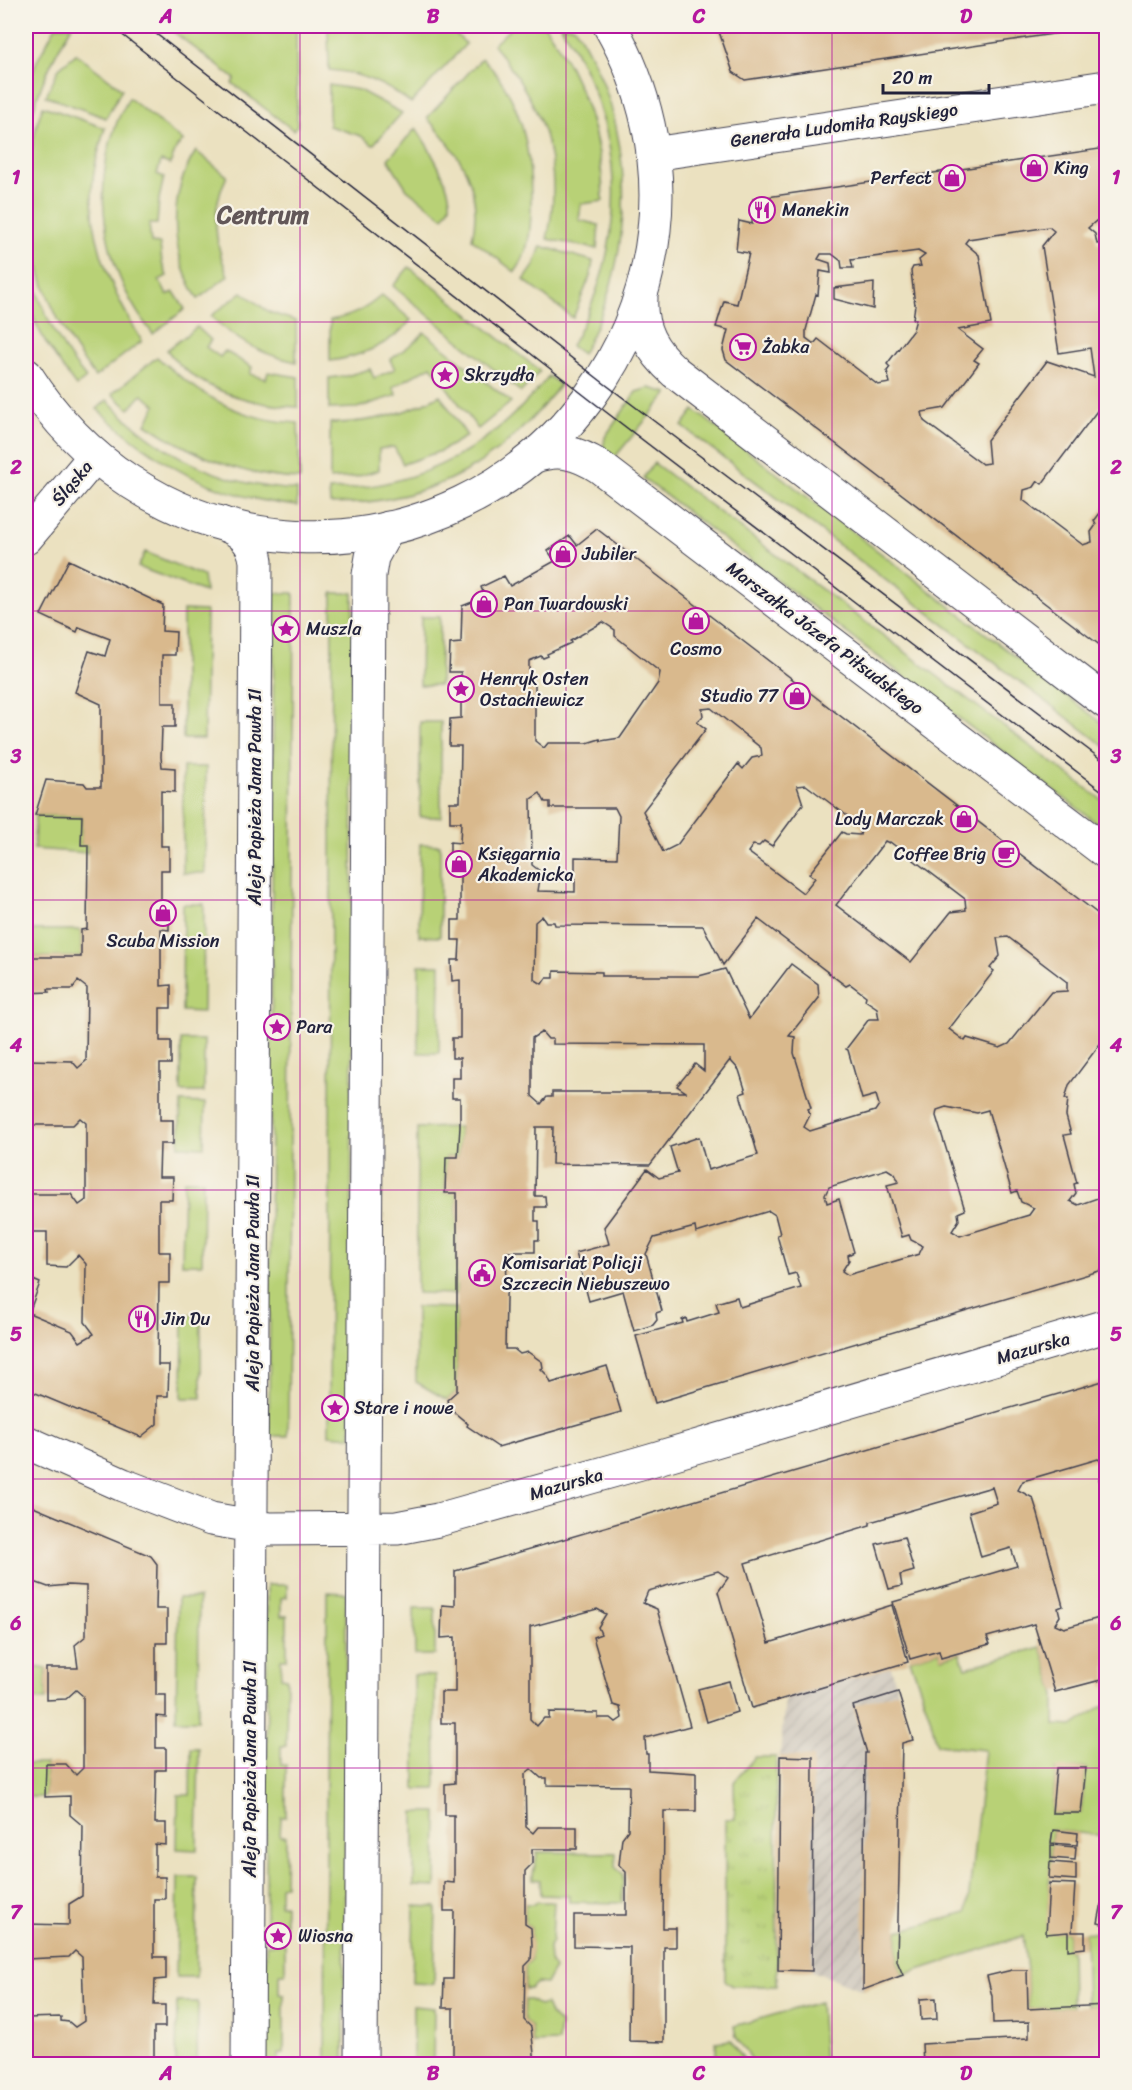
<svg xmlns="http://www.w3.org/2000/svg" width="1132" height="2090" viewBox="0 0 1132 2090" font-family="Sriracha,sans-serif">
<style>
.industrial{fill:url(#industrial-furrows)}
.green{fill:#b8d176;stroke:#6d7a58;stroke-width:1.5;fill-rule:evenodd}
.park{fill:url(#park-tufts);stroke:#6d7a58;stroke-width:1.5}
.building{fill:#d9b98d;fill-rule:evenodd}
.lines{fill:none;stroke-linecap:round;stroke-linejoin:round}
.minor-casing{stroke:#403f4f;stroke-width:35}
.major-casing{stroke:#403f4f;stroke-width:35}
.minor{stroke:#fff;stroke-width:33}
.major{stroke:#fff;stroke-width:33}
.tram{stroke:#22223b;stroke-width:1.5}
.grid{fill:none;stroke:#b5179e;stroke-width:1.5;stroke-opacity:0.55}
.labels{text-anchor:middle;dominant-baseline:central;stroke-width:4.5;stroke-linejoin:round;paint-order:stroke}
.street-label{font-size:18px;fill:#22223b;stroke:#f7f3e8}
.poi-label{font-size:18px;fill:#22223b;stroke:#f7f3e8;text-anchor:start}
.district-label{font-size:24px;font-weight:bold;fill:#625758;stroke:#f7f3e8}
.neatline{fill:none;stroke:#b5179e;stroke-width:2}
.grid-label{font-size:20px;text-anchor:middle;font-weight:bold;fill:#b5179e}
</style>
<defs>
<pattern id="industrial-furrows" width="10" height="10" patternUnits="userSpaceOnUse" patternTransform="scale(1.5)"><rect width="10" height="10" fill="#cac3b8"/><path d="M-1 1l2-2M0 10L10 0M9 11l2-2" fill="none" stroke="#ada79f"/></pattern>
<pattern id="park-tufts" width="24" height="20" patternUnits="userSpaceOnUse" patternTransform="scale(1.5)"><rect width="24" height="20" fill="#b8d176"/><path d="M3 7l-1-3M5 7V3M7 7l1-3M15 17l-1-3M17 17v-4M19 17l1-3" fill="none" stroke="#9eb367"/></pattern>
</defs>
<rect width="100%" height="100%" fill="#f7f3e8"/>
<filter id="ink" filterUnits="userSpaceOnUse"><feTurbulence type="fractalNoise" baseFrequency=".0167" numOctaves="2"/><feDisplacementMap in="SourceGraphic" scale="12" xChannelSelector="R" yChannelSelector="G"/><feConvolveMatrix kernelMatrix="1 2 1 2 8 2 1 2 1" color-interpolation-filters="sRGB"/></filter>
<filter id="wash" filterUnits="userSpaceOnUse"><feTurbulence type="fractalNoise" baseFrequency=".008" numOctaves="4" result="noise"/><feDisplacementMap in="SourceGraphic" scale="24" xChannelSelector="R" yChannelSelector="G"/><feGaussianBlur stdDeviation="1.35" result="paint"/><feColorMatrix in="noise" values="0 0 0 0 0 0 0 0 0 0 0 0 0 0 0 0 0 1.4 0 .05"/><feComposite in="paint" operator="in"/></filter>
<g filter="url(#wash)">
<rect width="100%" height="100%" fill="#ebe1c0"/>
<path class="industrial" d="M891 1667 898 1692 853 1706 867 1753 865 1754 863 1990 812 1971 813 1757 780 1756 785 1698Z"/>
<path class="green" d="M56 26H72C50 61 34 97 26 139V90L36 63Z
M166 26H296L297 116V126L293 130 232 83 235 79Z
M328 26H448L466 44 411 103C387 85 359 72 329 70Z
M513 26H545C581 77 603 138 603 201L581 204 579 220 599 225 597 249 547 239C565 161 542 104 493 45Z
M561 26H574C638 123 639 254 582 354L571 346C632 239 626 129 561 26Z
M76 54 122 89 106 118 46 96 59 68Z
M482 58C522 96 532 154 531 206 531 229 529 254 515 272L472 239C484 189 460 153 427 118Z
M329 85 359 90 402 113 373 145 361 136 329 126Z
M129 98 183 141 177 147 170 164 161 161 157 174 164 177 159 199 157 224H149L151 243 160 244 162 263 167 276 159 280 167 295 174 292 185 309 153 334C106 276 89 193 117 122 120 114 125 106 129 98Z
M43 106 105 128C98 152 91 176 92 201 94 252 116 299 142 341L95 377C77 353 61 329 50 301 26 245 21 163 43 106Z
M416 128C427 144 452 186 450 205 449 210 446 213 443 217L407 189 388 159Z
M196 151 227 176C210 210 214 241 228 276L198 299C170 254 167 196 196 151Z
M541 246 593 261 591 274 573 318 524 280 534 266Z
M26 247C34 295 54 340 86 378L76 386C56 359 33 328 26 294 23 280 25 262 26 247Z
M409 267 540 371 521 392 393 286Z
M242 292 269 312 296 321V362C263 355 235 341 211 316Z
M382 295 411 320C392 344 360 357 330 361V320C351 317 366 309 382 295Z
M197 327 211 340 206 347 220 357 225 351 252 367 250 374 266 379 268 372 298 377V407C252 405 195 390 167 350Z
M424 332 511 402 478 429 431 366 393 387 397 395 357 408 329 409V378L346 376 370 369 374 378 395 369 390 360 417 340Z
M157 357C198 394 240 421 298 423L300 479C243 477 193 455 146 424L156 405 142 395 129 409 112 394Z
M549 376 560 385C507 455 447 495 358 503 349 504 339 503 330 504L329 490C423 487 491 448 549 376Z
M649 388 668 393 615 457 603 449 605 437 636 392Z
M440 395 467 436 441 451 403 464 394 447 379 449V470L356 477 330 479V423C369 423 405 415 440 395Z
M107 400C159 454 221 486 297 490V506C211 496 160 466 97 409Z
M694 410 1106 726V747L682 426Z
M654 463 1106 803V830L643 478Z
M145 552 203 576 205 592 138 567Z
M274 593H294L288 1436H269Z
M332 593H353L351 1437 329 1435Z
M183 610 206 611 204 739H183Z
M421 617H440V685H420Z
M420 722H441V817H420Z
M183 767H206L205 873H183Z
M35 815 82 816 81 844 88 845 87 853 34 849Z
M420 844 440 845V937L419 936Z
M183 904H204L203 1012 182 1011Z
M26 930H81V957H26Z
M419 965H440L439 1053H418Z
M181 1040H204V1092H181Z
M181 1102 205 1103 204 1147 179 1146Z
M460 1127 458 1157H446L445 1193H457V1294L417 1293V1128Z
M184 1180H203L202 1264H182Z
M416 1307 457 1308V1391L447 1400 416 1382Z
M183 1315H201V1398H182Z
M267 1585H287V1597L281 1598V1616H287V1659H281V1677L287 1678 286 1746H281V1765H286V1817H281L280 1836H286L285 1885 280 1886V1905H285V1927L266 1928Z
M327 1592 346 1593 344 2064H325Z
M178 1598H199L198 1720H176Z
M414 1608H435V1655H415Z
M1041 1647 1055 1692V1725L1073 1726 1102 1706H1106V1836L1052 1830 1047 1933 1068 1932V1950H1071L1072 2007 1028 2009 1027 1970 1023 1936 903 1975 897 1961 898 1931 967 1913 985 1750 937 1745 930 1717 910 1659 939 1651 942 1658 960 1653 965 1668ZM1086 1768 1081 1813H1052L1056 1769Z
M26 1667 46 1668V1700L26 1699Z
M414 1675 435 1676 436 1789H415Z
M191 1748H199L197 1850 177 1849 178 1795H190Z
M26 1764H46L45 1797H26Z
M414 1812H437L436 1887 414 1886Z
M537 1852 616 1853 615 1867 623 1874 622 1903 569 1902V1896L541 1895 540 1880 533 1879C532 1872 537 1861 537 1852Z
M178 1877H197L196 1977H176Z
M535 1902H554L552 1940 549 1947 550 1961 554 1969 546 1984 537 1983 530 1989H525V1966L531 1960V1928L525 1924V1904H535Z
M414 1906 436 1907 434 1984 412 1983Z
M1098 1923 1106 1925V2005L1087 2006 1085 1932 1097 1933Z
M266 1944H285V1974H279V1994L284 1995V2054H279V2064H265Z
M525 2000H530L539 2006 546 2004 550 2014 560 2024 558 2042 533 2043 531 2027 524 2020Z
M177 2002H198L197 2064H176Z
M820 2002 824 2064H755L736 2037 734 2026Z
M413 2006 434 2008 433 2064H413Z
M731 2040 747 2064H716V2042Z"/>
<path class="park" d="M755 1757H776L777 1986H732L725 1980V1819H735L734 1782Z"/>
<g id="blocks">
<path class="building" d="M717 26H1100V27L745 80 733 72Z
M1106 148V219L1096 221 1088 228 1095 234 1097 244 1106 243V399L1042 484 1038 481 1034 487 1024 490 1023 500 1083 545 1092 542 1091 532 1096 525 1094 521 1106 505V645L1101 646 726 360 723 350 728 330 716 327 724 301 737 304 749 253 736 251 739 221 752 224 753 199ZM1049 227 1054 231 1042 246 1059 353 1090 348 1094 377 1047 361 987 440 989 463 982 464 924 421 922 412 945 408 979 363 974 360 983 349 958 330 991 324 979 255 965 243 968 239ZM918 251 925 255 919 260 921 266 913 267 911 271 915 305 913 319H916L913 330 887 364 890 367 887 371 890 383 878 385 818 339 814 344 806 338V330L816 294 818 295 820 271 831 273 830 263 818 259 821 254H832L841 261 842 268H853L851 260Z
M874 283 873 309 834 299V288Z
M597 529 1106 920V1017H1104L1106 1024 1105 1034 1106 1036 1069 1085 1065 1099H1068L1066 1116 1071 1134 1064 1135 1077 1183 1074 1184 1076 1193 1070 1201 1078 1205 1106 1195V1269L655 1403 636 1336 683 1323 682 1320 686 1318 687 1322 719 1312 716 1303 737 1297 740 1307 801 1288 796 1273 788 1275 777 1235 780 1234 775 1215 769 1211 696 1233 695 1227 654 1238 646 1254 662 1311 656 1313 657 1320 653 1325 634 1331 623 1291 589 1301 576 1253 609 1244 604 1227 647 1169 659 1178 678 1173 670 1147 699 1137 708 1170 758 1155 740 1094 746 1092 739 1070 730 1060 650 1165 552 1164 553 1127H536L535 1196H545L546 1207H535V1221H539V1240H535V1252H507L505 1349H514L520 1354 528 1352 542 1362 543 1368 541 1369 547 1375 551 1383 607 1366 621 1412 498 1447 467 1426 468 1424 449 1408 447 1400 457 1391V1193H445L446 1157H458L460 1127V1098H452V1078H460V1058H452V1038H460V980L452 981 451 960H459L460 940H452V920H460V862H450V842L460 843 461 822H450V802H460L461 746H449L450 719 461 718V672H449L450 644 461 643 462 606 485 597 481 587 504 576 510 586 555 561 548 551 568 537 570 536 577 545ZM603 622 615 630V636L660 672 658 683 620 738 601 741 600 739 587 743H548L544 748 535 741V684L529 683V661L541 656 543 658 548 656 547 654 571 643 570 641ZM711 708 761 748 762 756 752 758 743 769 738 764 677 845 663 852 643 811 706 729 697 722 703 716 702 709ZM806 785 862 827 860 835 846 834 842 832 809 874 815 878 803 893 748 852 753 845 759 846 764 841 772 846 803 804 797 786ZM540 793 545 802H550V808H615L619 816 617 858 575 857V892L538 891 541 872 532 865 531 799ZM885 841 889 843 890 842 965 899 966 910 951 912 911 962 836 905ZM542 916 546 922H554L555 925 703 926 723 965 758 919 846 986 850 984 866 996 865 1000 877 1008 879 1019H869L846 1049 848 1050 862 1099 876 1095 879 1105 875 1111 810 1131 804 1127 810 1115 808 1109 811 1108 794 1053 795 1037 789 1036 819 998 818 984 791 964 749 1019 725 969 699 976H602V972L554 971V978H546L542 984 534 979 535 922ZM1008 937 1067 982V991L1051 992 1009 1044 1000 1048 967 1038 965 1041 949 1029 994 971 990 968 1000 956 997 938ZM542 1032 548 1039H553V1044L704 1045V1071L695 1064 677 1086 686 1092H552V1097H547L541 1104 532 1096V1038ZM946 1107 977 1113 988 1110 1012 1193 1017 1191 1021 1202 1034 1208 1029 1215 960 1236 952 1231 959 1220 958 1213 965 1210 936 1116 937 1110ZM887 1169 895 1174 899 1182 887 1185 902 1237 909 1235 911 1240 923 1246 919 1254 848 1275 842 1271 849 1260 848 1255 854 1252 839 1199 827 1203 825 1195 829 1187Z
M69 560 163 605 162 631 176 632 175 655H162V703H175V727H162L161 757 162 767 175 768V792L161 791V846H169V870H161V906H169V930L161 929V986L171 985V1008H160V1041H171V1064H160V1120H173V1144H160L159 1177H173L172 1200H159V1252H170V1283H159L158 1365H169L168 1396H157V1424L141 1437 26 1389V1277L40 1283 29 1313 72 1331 80 1342 94 1334 85 1322 86 1264 78 1255 66 1267 47 1266V1232H32L26 1247V1194H71L79 1205 86 1200V1123L80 1118 73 1125H26V1060L72 1061 78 1068 86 1061 87 988 78 981 72 989H48L49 992 26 993V957H81V930L87 929 88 845H81L82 816 35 815 46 780 84 783 87 787H101V704L75 692 89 651 105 656 110 639 79 627 77 632 41 615Z
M1106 1380V1463L1098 1459 1023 1481 1018 1490 1033 1498 1038 1514 1063 1606 1058 1608 1060 1616 1055 1624 1064 1628 1106 1616V1686L1104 1687 1101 1680 1055 1692 1034 1624 987 1637 990 1644 941 1658 939 1651 910 1659 893 1602 1017 1566 1011 1548 981 1557 969 1512 997 1503 992 1487 870 1522V1525L745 1563 769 1643 892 1605 908 1662 901 1664 752 1708 718 1592 728 1578 718 1571 648 1591 643 1603 657 1609 690 1726 645 1738 646 1754H648V1770L696 1773V1811H664L663 1928H676V1947H664V2042L629 2041 630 1947 574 1946V1915H626V1872L619 1865 622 1838 628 1830 629 1786 547 1785V1778H541L531 1769 525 1774 526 1827 533 1833 538 1827H577V1849H532V1864L525 1871V1924L531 1928 532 1945 531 1960 525 1966 524 2020 531 2027 535 2063 532 2064H453V2008H443L444 1979H453L454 1911H444V1882L454 1883V1815H445V1784L455 1783V1723H441V1692H455V1637L441 1638 442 1605 455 1606V1571ZM597 1609 606 1614 598 1627 601 1634 593 1637 613 1705 620 1707 622 1718 616 1722 611 1718H598V1713L549 1712V1718H544L537 1726 530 1719V1627Z
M1106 1465V1503L1099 1479Z
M26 1504 151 1556 157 1564 156 1609H167V1643H156V1695H166V1717L156 1716V1748H166V1770H156L155 1823H166V1845L155 1844V1877H165V1899H154V1957H166V1979L155 1980 154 2005H165V2027H154V2064H26V2018L61 2017V2021L69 2022 75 2027 84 2021 82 1957 75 1951 69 1957 26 1959V1924L69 1925V1904L82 1896 83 1826 70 1815V1796L45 1797 46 1764H66L76 1775 83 1768V1696L76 1690 66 1699 46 1700V1668H78L75 1645 86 1636V1586L68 1585 48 1587 26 1579Z
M904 1537 914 1571 900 1575 902 1586 889 1589 876 1544Z
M729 1681 737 1712 707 1722 698 1689Z
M898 1692 913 1740 902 1743 897 1961 903 1975 863 1990 865 1753H867L853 1706Z
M780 1756 813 1757 812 1971 778 1970Z
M1056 1768H1086L1081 1813H1052Z
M1053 1830 1078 1833 1077 1845 1051 1843Z
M1051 1845 1076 1847 1075 1860 1051 1858Z
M1050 1862 1076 1864V1880L1049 1878Z
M1049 1883 1075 1884 1072 1932H1085V1948L1068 1950V1932L1046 1934Z
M1105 1887H1106V1925L1098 1923Z
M1012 1970H1027L1028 2009 1106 2005V2064H923L922 2044 1029 2038V2022L993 2023 992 1996 987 1976Z
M936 1998 937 2019 921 2020 920 1999Z"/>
</g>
</g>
<g filter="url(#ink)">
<use href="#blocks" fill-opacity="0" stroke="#403f4f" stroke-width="1.5"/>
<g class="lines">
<defs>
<path id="minor" d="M653 154 1106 87
M218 522C238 529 253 538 256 561L248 2064
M26 538 95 456
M26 1442 123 1485 211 1519 269 1529 397 1528 438 1520 644 1462 1106 1326
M361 2064 369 575 372 557 388 528"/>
<path id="major" d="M641 298C639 330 652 351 675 372L1106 702
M26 375C53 417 87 454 129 481 343 621 626 483 654 230 662 160 645 87 610 26
M533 457C558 447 578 453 600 467L1106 852"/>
</defs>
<use href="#minor" class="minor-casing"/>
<use href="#major" class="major-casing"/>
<use href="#minor" class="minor"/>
<use href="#major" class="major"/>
<path class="tram" d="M111 26 589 399 1106 794
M146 26 601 381 1106 763"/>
</g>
</g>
<path class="grid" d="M300 26V2064M566 26V2064M832 26V2064M26 322H1106M26 611H1106M26 900H1106M26 1190H1106M26 1479H1106M26 1768H1106"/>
<defs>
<symbol id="shop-ring" viewBox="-11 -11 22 22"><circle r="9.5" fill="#f7f3e8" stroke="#b5179e" stroke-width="1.5"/><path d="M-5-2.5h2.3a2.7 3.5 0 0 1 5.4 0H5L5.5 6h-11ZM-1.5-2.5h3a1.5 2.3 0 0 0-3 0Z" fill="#b5179e"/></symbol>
<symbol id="restaurant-ring" viewBox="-11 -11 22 22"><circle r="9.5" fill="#f7f3e8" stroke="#b5179e" stroke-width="1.5"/><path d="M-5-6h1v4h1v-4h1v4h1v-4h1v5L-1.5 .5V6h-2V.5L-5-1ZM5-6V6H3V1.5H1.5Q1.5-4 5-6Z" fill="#b5179e"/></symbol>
<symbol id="supermarket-ring" viewBox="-11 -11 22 22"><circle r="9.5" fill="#f7f3e8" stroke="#b5179e" stroke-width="1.5"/><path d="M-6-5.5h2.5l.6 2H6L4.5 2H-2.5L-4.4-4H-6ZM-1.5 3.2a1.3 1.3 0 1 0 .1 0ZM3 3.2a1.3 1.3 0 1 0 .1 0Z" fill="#b5179e"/></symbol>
<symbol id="sight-ring" viewBox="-11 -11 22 22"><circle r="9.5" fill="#f7f3e8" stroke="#b5179e" stroke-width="1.5"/><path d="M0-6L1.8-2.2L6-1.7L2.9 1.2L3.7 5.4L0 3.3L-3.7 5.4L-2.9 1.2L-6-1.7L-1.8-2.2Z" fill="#b5179e"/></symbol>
<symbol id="cafe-ring" viewBox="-11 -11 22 22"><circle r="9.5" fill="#f7f3e8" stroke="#b5179e" stroke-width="1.5"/><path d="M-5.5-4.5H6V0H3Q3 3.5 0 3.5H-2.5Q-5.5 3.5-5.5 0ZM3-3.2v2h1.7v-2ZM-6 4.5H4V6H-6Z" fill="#b5179e"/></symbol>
<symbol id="civic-ring" viewBox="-11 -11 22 22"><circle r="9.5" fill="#f7f3e8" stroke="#b5179e" stroke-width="1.5"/><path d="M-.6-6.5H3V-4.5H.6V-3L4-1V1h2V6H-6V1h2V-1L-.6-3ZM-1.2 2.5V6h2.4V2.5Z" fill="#b5179e"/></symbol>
</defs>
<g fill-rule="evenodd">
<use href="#shop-ring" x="1019" y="153" width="30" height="30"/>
<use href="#shop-ring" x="937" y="163" width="30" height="30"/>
<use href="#restaurant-ring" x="747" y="195" width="30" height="30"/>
<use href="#supermarket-ring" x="728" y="332" width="30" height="30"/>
<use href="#sight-ring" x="430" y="360" width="30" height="30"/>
<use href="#shop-ring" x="548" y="539" width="30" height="30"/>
<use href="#shop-ring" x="469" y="589" width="30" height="30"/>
<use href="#shop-ring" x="681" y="606" width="30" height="30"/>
<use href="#sight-ring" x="271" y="614" width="30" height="30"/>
<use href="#sight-ring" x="446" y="674" width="30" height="30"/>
<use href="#shop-ring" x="782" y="681" width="30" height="30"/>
<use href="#shop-ring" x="949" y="804" width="30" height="30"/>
<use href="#cafe-ring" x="991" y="839" width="30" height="30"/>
<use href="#shop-ring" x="444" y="849" width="30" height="30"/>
<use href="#shop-ring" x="148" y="898" width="30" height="30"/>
<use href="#sight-ring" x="262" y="1012" width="30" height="30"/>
<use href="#civic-ring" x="467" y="1258" width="30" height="30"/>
<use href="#restaurant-ring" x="127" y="1304" width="30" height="30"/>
<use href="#sight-ring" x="320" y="1393" width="30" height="30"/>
<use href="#sight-ring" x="263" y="1921" width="30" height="30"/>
</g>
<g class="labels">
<g class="street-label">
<text transform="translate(844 125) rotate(-8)">Generała Ludomiła Rayskiego</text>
<text transform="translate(72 483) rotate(-50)">Śląska</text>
<text transform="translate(825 638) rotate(37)">Marszałka Józefa Piłsudskiego</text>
<text transform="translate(255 797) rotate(-90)">Aleja Papieża Jana Pawła II</text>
<text transform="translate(253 1283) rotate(-90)">Aleja Papieża Jana Pawła II</text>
<text transform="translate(1033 1348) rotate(-16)">Mazurska</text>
<text transform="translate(566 1484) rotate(-16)">Mazurska</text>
<text transform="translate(250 1769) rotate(-90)">Aleja Papieża Jana Pawła II</text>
</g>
<g class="poi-label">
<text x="1054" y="168">King</text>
<text x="932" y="178" text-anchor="end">Perfect</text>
<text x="782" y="210">Manekin</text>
<text x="762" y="347">Żabka</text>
<text x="464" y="375">Skrzydła</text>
<text x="582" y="554">Jubiler</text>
<text x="504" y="604">Pan Twardowski</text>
<text x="306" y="629">Muszla</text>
<text x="696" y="649" text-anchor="middle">Cosmo</text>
<text x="480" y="679">Henryk Osten<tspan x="480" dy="21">Ostachiewicz</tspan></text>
<text x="778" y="696" text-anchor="end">Studio 77</text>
<text x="944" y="819" text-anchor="end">Lody Marczak</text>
<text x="478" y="854">Księgarnia<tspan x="478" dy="21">Akademicka</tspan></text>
<text x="986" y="854" text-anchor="end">Coffee Brig</text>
<text x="163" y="941" text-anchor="middle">Scuba Mission</text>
<text x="296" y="1027">Para</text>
<text x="502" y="1263">Komisariat Policji<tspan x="502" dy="21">Szczecin Niebuszewo</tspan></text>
<text x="162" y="1319">Jin Du</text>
<text x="354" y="1408">Stare i nowe</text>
<text x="298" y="1936">Wiosna</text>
</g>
<g class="district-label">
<text x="263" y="215">Centrum</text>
</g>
</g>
<rect width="1132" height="2090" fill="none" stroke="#f7f3e8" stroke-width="66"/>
<path d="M883 84v9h106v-9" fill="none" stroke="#22223b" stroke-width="3"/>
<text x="892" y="84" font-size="18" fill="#22223b" stroke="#f7f3e8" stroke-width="4.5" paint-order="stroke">20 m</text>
<rect x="33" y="33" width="1066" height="2024" class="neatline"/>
<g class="grid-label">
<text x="166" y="23">A</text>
<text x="433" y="23">B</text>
<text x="699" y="23">C</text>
<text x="966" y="23">D</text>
<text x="16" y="184">1</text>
<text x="1116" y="184">1</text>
<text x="16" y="474">2</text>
<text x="1116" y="474">2</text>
<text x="16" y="763">3</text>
<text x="1116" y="763">3</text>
<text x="16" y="1052">4</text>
<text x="1116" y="1052">4</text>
<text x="16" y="1341">5</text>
<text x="1116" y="1341">5</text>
<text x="16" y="1630">6</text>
<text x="1116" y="1630">6</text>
<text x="16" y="1919">7</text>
<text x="1116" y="1919">7</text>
<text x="166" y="2080">A</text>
<text x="433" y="2080">B</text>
<text x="699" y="2080">C</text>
<text x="966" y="2080">D</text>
</g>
</svg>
